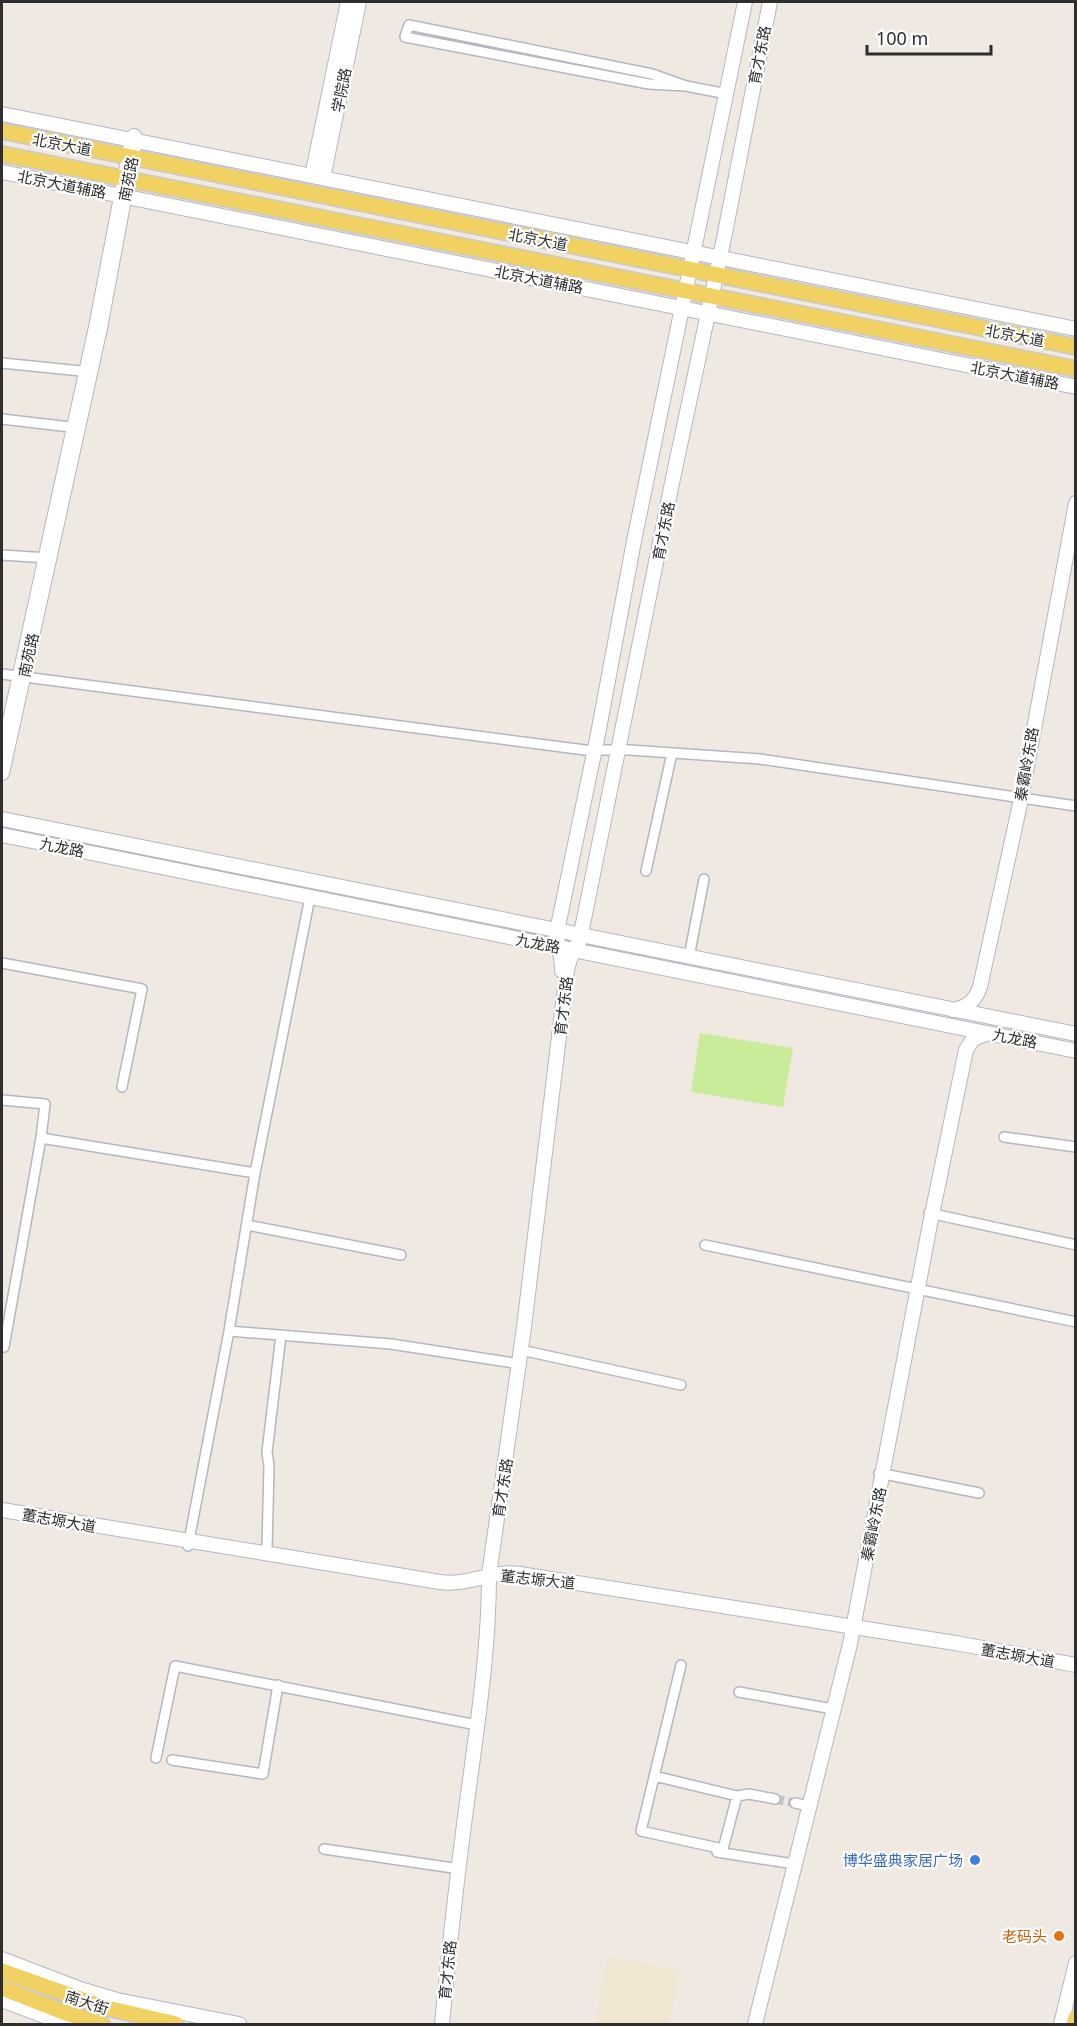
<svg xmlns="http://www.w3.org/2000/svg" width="1077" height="2026" viewBox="0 0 1077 2026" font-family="'Noto Sans','Noto Sans SC',sans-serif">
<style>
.education{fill:#f0e6d1}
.pitch{fill:#c9ec9a}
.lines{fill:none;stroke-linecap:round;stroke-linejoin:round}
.street-tunnel{stroke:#c8c4bd;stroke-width:9;stroke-dasharray:9 4.5;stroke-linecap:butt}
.street-casing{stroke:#b4b7c1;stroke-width:12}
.secondary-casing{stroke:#b4b7c1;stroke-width:16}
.primary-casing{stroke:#c9c9c9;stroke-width:18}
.street{stroke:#fff;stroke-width:9}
.secondary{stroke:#fff;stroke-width:14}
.primary{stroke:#f2d163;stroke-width:15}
.shop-dot{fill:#3f7fe0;stroke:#fff;stroke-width:2}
.food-dot{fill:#e8710a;stroke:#fff;stroke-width:2}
.labels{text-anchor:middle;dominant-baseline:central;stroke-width:4.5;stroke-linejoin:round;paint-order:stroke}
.street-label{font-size:15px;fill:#2e2e2e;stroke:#fff}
.shop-label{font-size:15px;fill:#366cbe;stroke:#fff;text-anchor:end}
.food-label{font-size:15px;fill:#c56008;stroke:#fff;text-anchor:end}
</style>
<rect width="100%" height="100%" fill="#efe9e1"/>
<path class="education" d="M608 1956 680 1970 668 2024H595Z"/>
<path class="pitch" d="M700 1033 793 1048 783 1107 691 1092Z"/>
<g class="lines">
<path class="street-tunnel" d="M775 1799 795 1803"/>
<defs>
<path id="street" d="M686 86 652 74 409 25 405 37 649 84 686 86 727 94
M2 363 91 372
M2 419 79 428
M2 555 48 558
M2 674 585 750H630L760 759 1076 806
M646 871 672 753
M689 957 704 879
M2 963 142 989 122 1087
M2 1100 45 1104 41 1138 4 1347
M1004 1137 1076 1147
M41 1138 255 1173
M929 1213 1076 1245
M247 1225 401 1255
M705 1245 1076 1322
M229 1331 391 1344 514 1363
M521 1350 681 1385
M879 1473 979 1493
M188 1546 229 1331 255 1173 310 897
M267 1549 269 1466 267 1452 281 1335
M681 1665 641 1831 723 1849 737 1796
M739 1692 833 1709
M156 1758 175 1666 472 1724
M172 1760 263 1774 278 1685
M654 1776 737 1796 749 1794 775 1799
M795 1803 809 1806
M324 1849 453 1868
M717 1852 794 1864"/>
<path id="secondary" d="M2 114 1076 329
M2 172 1076 387
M312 176 348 2
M323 178 359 2
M2 757 96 327 132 140 134 136 135 140 100 328 2 773
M2 819 1076 1034
M2 835 1076 1051
M562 971C563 957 556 945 557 931L598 734 634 541 745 2
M953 1010C968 1007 975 1001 980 987L1020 804 1076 503
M2 1510 440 1582C468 1586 492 1570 520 1574L955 1643 1076 1665
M2 1959 80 1989 117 2000 239 2024
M2 2000 65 2024
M442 2024C449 1950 457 1876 467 1802 477 1727 489 1651 489 1575L524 1327 567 970 570 959 579 941 584 919 672 483 724 238 770 2
M755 2024 850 1644 930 1224 966 1050 973 1039 988 1033
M1061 2024 1076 1963"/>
<path id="primary" d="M2 131 1076 347
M2 154 1076 369
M2 1971 103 2007 176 2024
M2 1988 63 2012 102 2024
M1074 2024 1076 2018"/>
</defs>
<use href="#street" class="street-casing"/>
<use href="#secondary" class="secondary-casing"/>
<use href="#primary" class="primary-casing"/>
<use href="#street" class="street"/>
<use href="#secondary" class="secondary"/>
<use href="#primary" class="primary"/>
</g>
<circle class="shop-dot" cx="975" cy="1860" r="6"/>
<circle class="food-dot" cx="1059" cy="1936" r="6"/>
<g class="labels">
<g class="street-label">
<text transform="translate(759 55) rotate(-79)">育才东路</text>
<text transform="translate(341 90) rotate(-79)">学院路</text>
<text transform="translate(62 144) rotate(11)">北京大道</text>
<text transform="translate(128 179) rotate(-79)">南苑路</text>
<text transform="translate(62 184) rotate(11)">北京大道辅路</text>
<text transform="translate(538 239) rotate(11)">北京大道</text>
<text transform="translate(539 279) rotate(11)">北京大道辅路</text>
<text transform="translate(1015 335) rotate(11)">北京大道</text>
<text transform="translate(1015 375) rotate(11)">北京大道辅路</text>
<text transform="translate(663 531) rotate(-79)">育才东路</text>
<text transform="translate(28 655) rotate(-78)">南苑路</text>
<text transform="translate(1026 764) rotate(-80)">秦霸岭东路</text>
<text transform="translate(62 847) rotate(11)">九龙路</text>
<text transform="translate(538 943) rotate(11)">九龙路</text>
<text transform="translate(563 1006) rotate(-83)">育才东路</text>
<text transform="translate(1015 1038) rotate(11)">九龙路</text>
<text transform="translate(502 1488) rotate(-81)">育才东路</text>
<text transform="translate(59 1520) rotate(10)">董志塬大道</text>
<text transform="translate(873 1524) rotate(-79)">秦霸岭东路</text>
<text transform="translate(538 1579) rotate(6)">董志塬大道</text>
<text transform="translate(1018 1655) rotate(10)">董志塬大道</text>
<text transform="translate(447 1970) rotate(-84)">育才东路</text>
<text transform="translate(87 2002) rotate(18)">南大街</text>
</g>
<g class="shop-label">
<text x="963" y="1860">博华盛典家居广场</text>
</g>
<g class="food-label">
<text x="1047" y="1936">老码头</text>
</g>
</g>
<rect width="1077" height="2026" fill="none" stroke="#2e2e2e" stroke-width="6"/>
<path d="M867 45v9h124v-9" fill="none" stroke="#2e2e2e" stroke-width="3"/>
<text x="876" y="45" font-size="18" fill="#2e2e2e" stroke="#ffffff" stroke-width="4.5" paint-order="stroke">100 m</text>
</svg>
